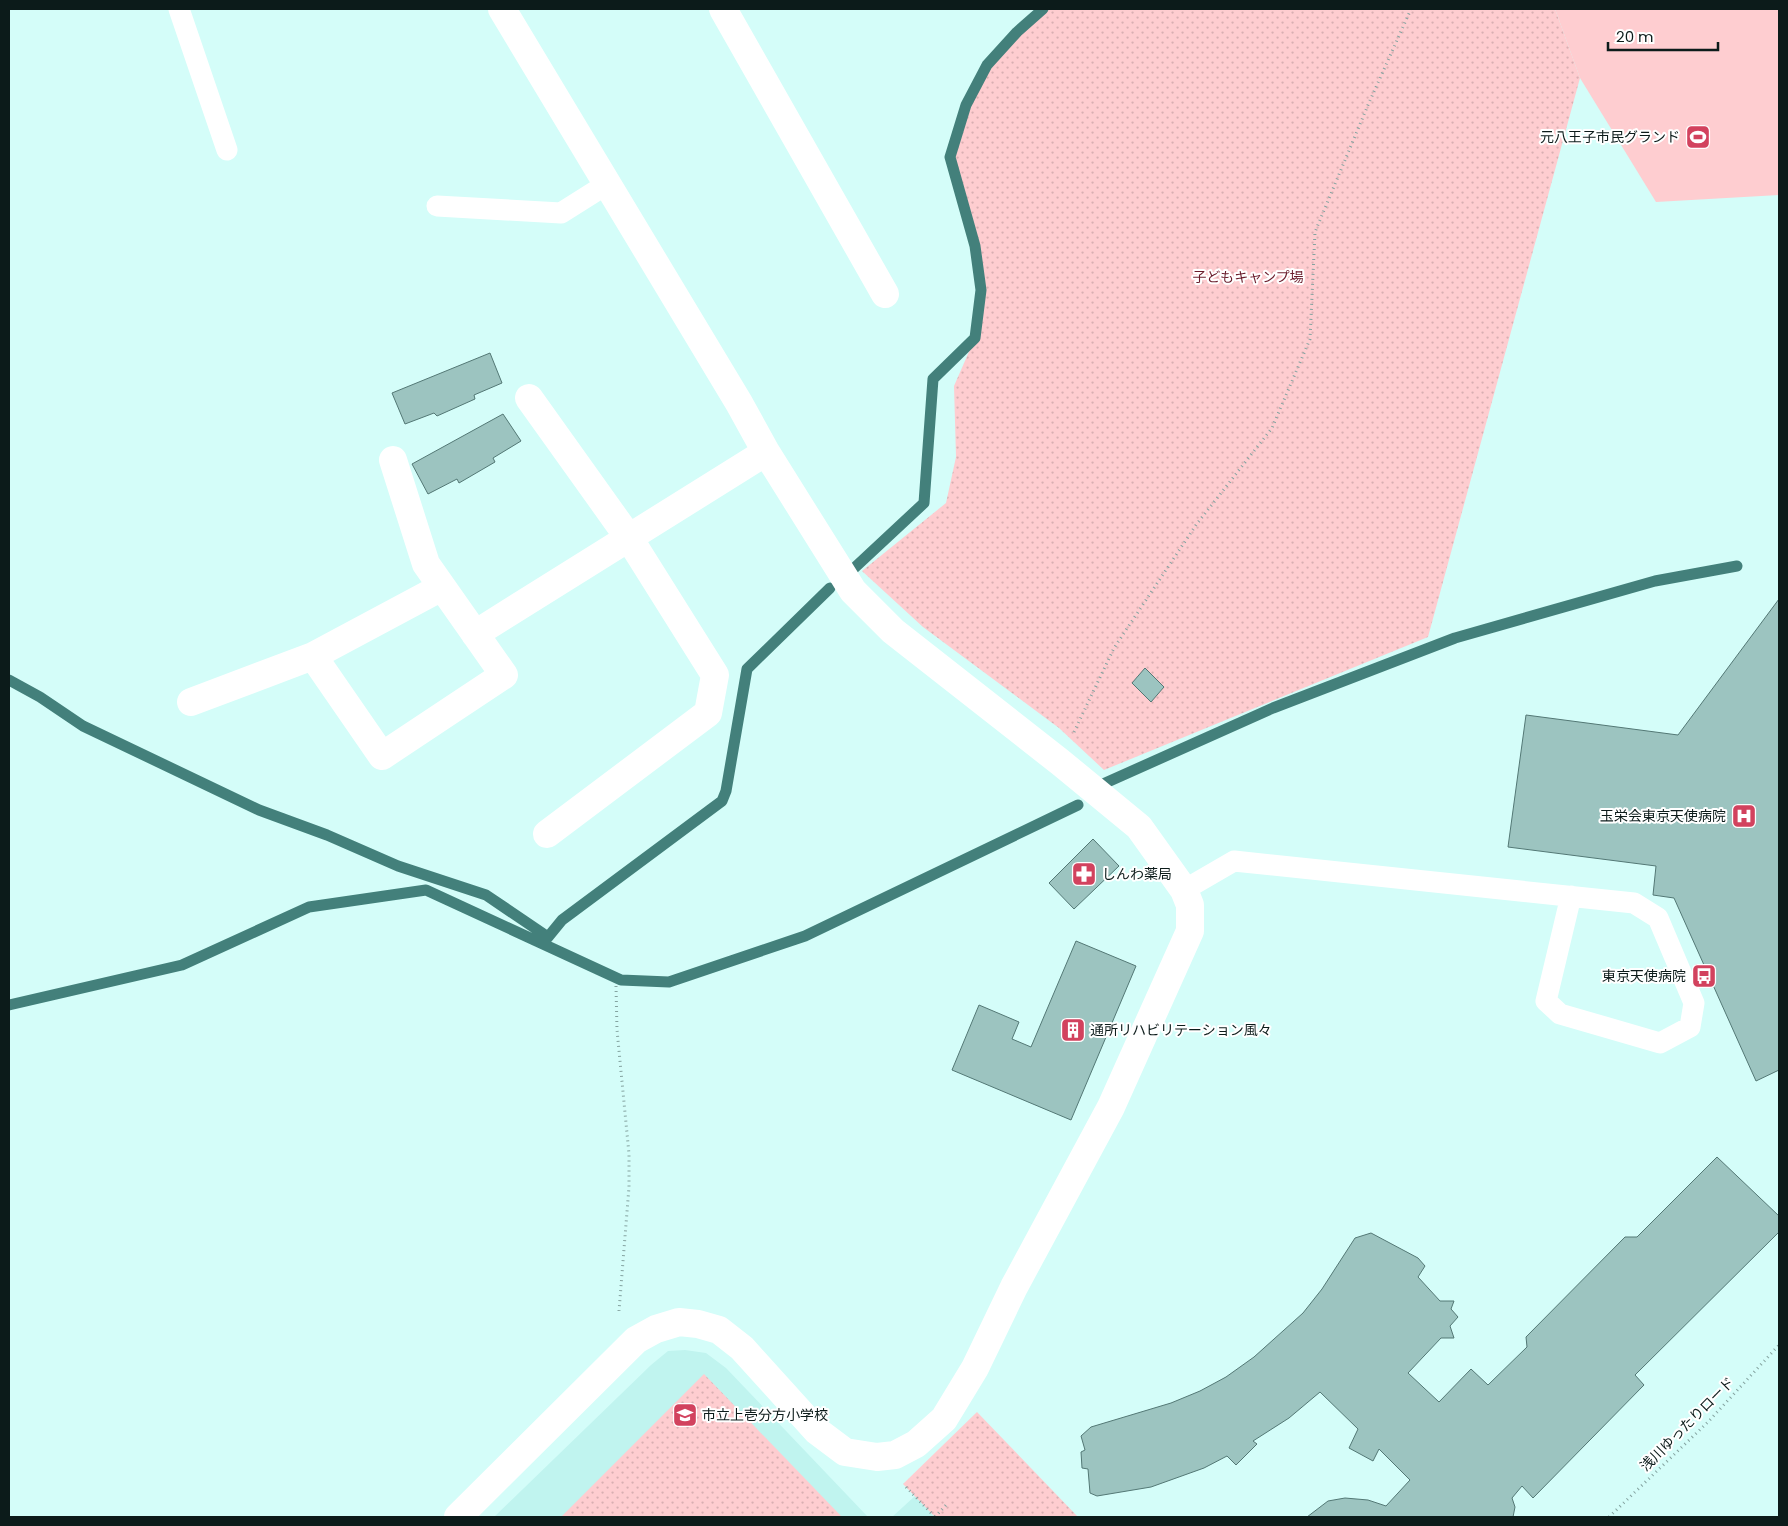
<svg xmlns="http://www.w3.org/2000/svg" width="1788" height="1526" viewBox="0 0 1788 1526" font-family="Poppins,'Noto Sans JP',sans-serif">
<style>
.built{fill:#c0f4ef}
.grass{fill:url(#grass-dots)}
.pitch{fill:#fecdd0}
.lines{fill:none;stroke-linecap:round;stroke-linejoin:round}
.stream{stroke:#43807b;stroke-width:11}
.building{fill:#9cc4c0;stroke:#537875}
.path{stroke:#84a3a0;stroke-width:3;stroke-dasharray:1 4;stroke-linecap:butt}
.lane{stroke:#fff;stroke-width:21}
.street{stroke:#fff;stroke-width:28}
.labels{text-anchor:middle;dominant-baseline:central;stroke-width:4;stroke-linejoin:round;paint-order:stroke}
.poi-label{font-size:14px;fill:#0c1b1a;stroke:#fff;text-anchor:end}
.park-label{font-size:14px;fill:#6a1d2c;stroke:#fff}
.street-label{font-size:14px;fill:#0c1b1a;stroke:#fff}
</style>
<defs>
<pattern id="grass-dots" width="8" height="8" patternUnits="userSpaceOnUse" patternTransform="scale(1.25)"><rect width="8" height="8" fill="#fecdd0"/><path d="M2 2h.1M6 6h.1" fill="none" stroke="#d8afb2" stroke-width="1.8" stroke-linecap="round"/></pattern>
</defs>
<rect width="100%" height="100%" fill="#d4fdf9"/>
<path class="built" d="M685 1350 706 1353 726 1368 868 1517H494L651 1365 668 1351Z
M915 1496 935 1517H892Z"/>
<path class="grass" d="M1043 9H1555L1580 78 1428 637 1104 770 1059 728 923 627 862 571 946 503 956 457 954 386 975 338 981 290 975 246 950 157 966 105 987 65 1017 32Z
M704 1374 842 1517H561Z
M977 1412 1078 1517H935L903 1484Z"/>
<path class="pitch" d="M1555 9H1779V195L1656 202 1580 78Z"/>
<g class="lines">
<path class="stream" d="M850 572 924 503 933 379 975 338 981 290 975 246 950 157 966 105 987 65 1017 32 1043 9
M9 680 40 697 83 726 259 810 327 835 398 866 486 895 548 937
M1103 784 1273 708 1455 638 1655 581 1737 566
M544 942 562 920 722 801 726 791 747 669 830 588
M9 1005 182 965 309 907 426 890 621 980 669 982 805 936 1078 805"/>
</g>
<path class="building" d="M490 353 502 383 474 395 475 399 437 416 434 413 405 424 392 393Z
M503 414 521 441 493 458 495 462 459 483 457 479 428 494 412 464Z
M1779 599V1070L1756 1081 1674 898 1653 895 1656 866 1508 847 1526 715 1678 735Z
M1145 668 1164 687 1151 702 1132 683Z
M1093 839 1119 866 1074 909 1049 883Z
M1076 941 1136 966 1071 1120 952 1070 979 1005 1019 1022 1012 1039 1031 1047Z
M1717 1157 1779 1216V1232L1635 1375 1644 1385 1533 1498 1522 1486 1512 1498 1515 1507 1513 1517H1307L1328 1501 1345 1498 1368 1500 1386 1506 1410 1480 1379 1449 1373 1461 1349 1448 1358 1429 1320 1392 1289 1418 1253 1441 1257 1444 1236 1465 1227 1456 1204 1468 1151 1487 1097 1496 1090 1493 1088 1469 1082 1468 1081 1452 1085 1450 1081 1436 1091 1427 1171 1403 1200 1391 1226 1377 1254 1357 1303 1313 1322 1289 1355 1238 1371 1233 1418 1258 1425 1266 1418 1277 1440 1301H1454L1451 1309 1458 1317 1450 1326 1454 1338H1441L1408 1373 1439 1402 1471 1369 1488 1385 1527 1347 1526 1337 1625 1237H1637Z"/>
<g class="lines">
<path class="path" d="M1074 732 1114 648 1196 525 1272 428 1310 339 1315 232 1368 105 1411 9
M616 986 617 1030 629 1154V1187L619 1311
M906 1487 935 1517
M935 1517 946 1505
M1609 1517 1708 1422 1779 1345"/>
<path class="lane" d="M179 9 227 150
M437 206 561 213 607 184
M1184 890 1234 861 1634 903 1658 918 1694 1003 1690 1027 1660 1043 1560 1014 1546 1001 1571 896"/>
<path class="street" d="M723 9 885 294
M529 398 629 538 715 675 708 713 547 834
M475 634 766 452
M313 656 382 756 504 675 426 564 393 460
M191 702 313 656 442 587
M458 1517 636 1340 656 1329 679 1322 698 1324 719 1330 742 1348 817 1431 845 1452 877 1457 895 1455 916 1444 944 1419 975 1368 1014 1287 1111 1107 1190 931V905L1184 890 1139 827 1060 762 893 631 853 591 766 452 739 403 502 9"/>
</g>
<defs>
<symbol id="stadium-square" viewBox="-11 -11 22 22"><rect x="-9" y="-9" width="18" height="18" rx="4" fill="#d2425e" stroke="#fff"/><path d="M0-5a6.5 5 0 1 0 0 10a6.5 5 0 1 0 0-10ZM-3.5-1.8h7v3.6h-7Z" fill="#fff"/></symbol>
<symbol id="hospital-square" viewBox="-11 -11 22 22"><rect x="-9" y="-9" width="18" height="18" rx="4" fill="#d2425e" stroke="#fff"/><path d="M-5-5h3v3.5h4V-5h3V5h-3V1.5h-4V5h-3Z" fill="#fff"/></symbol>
<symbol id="pharmacy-square" viewBox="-11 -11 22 22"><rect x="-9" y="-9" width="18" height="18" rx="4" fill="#d2425e" stroke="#fff"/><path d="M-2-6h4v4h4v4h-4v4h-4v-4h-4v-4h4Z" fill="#fff"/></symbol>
<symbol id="bus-square" viewBox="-11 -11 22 22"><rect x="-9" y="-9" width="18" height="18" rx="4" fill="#d2425e" stroke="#fff"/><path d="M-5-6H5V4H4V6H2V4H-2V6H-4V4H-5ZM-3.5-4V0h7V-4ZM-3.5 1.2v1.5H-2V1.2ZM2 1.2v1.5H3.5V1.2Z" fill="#fff"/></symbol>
<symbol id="building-square" viewBox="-11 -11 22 22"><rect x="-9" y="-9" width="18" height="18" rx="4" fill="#d2425e" stroke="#fff"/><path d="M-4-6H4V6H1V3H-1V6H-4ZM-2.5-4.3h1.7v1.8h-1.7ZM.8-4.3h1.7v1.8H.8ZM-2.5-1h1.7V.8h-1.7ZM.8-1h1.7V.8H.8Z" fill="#fff"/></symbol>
<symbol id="school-square" viewBox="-11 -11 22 22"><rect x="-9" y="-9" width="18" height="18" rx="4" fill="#d2425e" stroke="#fff"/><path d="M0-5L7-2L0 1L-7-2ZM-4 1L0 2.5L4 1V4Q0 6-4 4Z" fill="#fff"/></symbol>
</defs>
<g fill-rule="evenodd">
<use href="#stadium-square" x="1684" y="123" width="28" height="28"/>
<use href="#hospital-square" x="1730" y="802" width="28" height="28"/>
<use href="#pharmacy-square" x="1070" y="860" width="28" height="28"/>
<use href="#bus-square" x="1690" y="962" width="28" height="28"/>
<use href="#building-square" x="1059" y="1016" width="28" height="28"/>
<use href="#school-square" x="671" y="1401" width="28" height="28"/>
</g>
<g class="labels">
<g class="poi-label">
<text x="1680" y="137">元八王子市民グランド</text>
<text x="1726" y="816">玉栄会東京天使病院</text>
<text x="1102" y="874" text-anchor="start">しんわ薬局</text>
<text x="1686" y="976">東京天使病院</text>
<text x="1090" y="1030" text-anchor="start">通所リハビリテーション風々</text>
<text x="702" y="1415" text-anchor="start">市立上壱分方小学校</text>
</g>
<g class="park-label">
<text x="1248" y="277">子どもキャンプ場</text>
</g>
<g class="street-label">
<text transform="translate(1687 1424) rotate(-45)">浅川ゆったりロード</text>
</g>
</g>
<rect width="1788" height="1526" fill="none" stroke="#0c1b1a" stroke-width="20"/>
<path d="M1608 42v8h110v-8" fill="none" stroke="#0c1b1a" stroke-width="2.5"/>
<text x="1616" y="42" font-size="15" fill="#0c1b1a" stroke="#ffffff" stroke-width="4" paint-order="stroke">20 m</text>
</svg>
